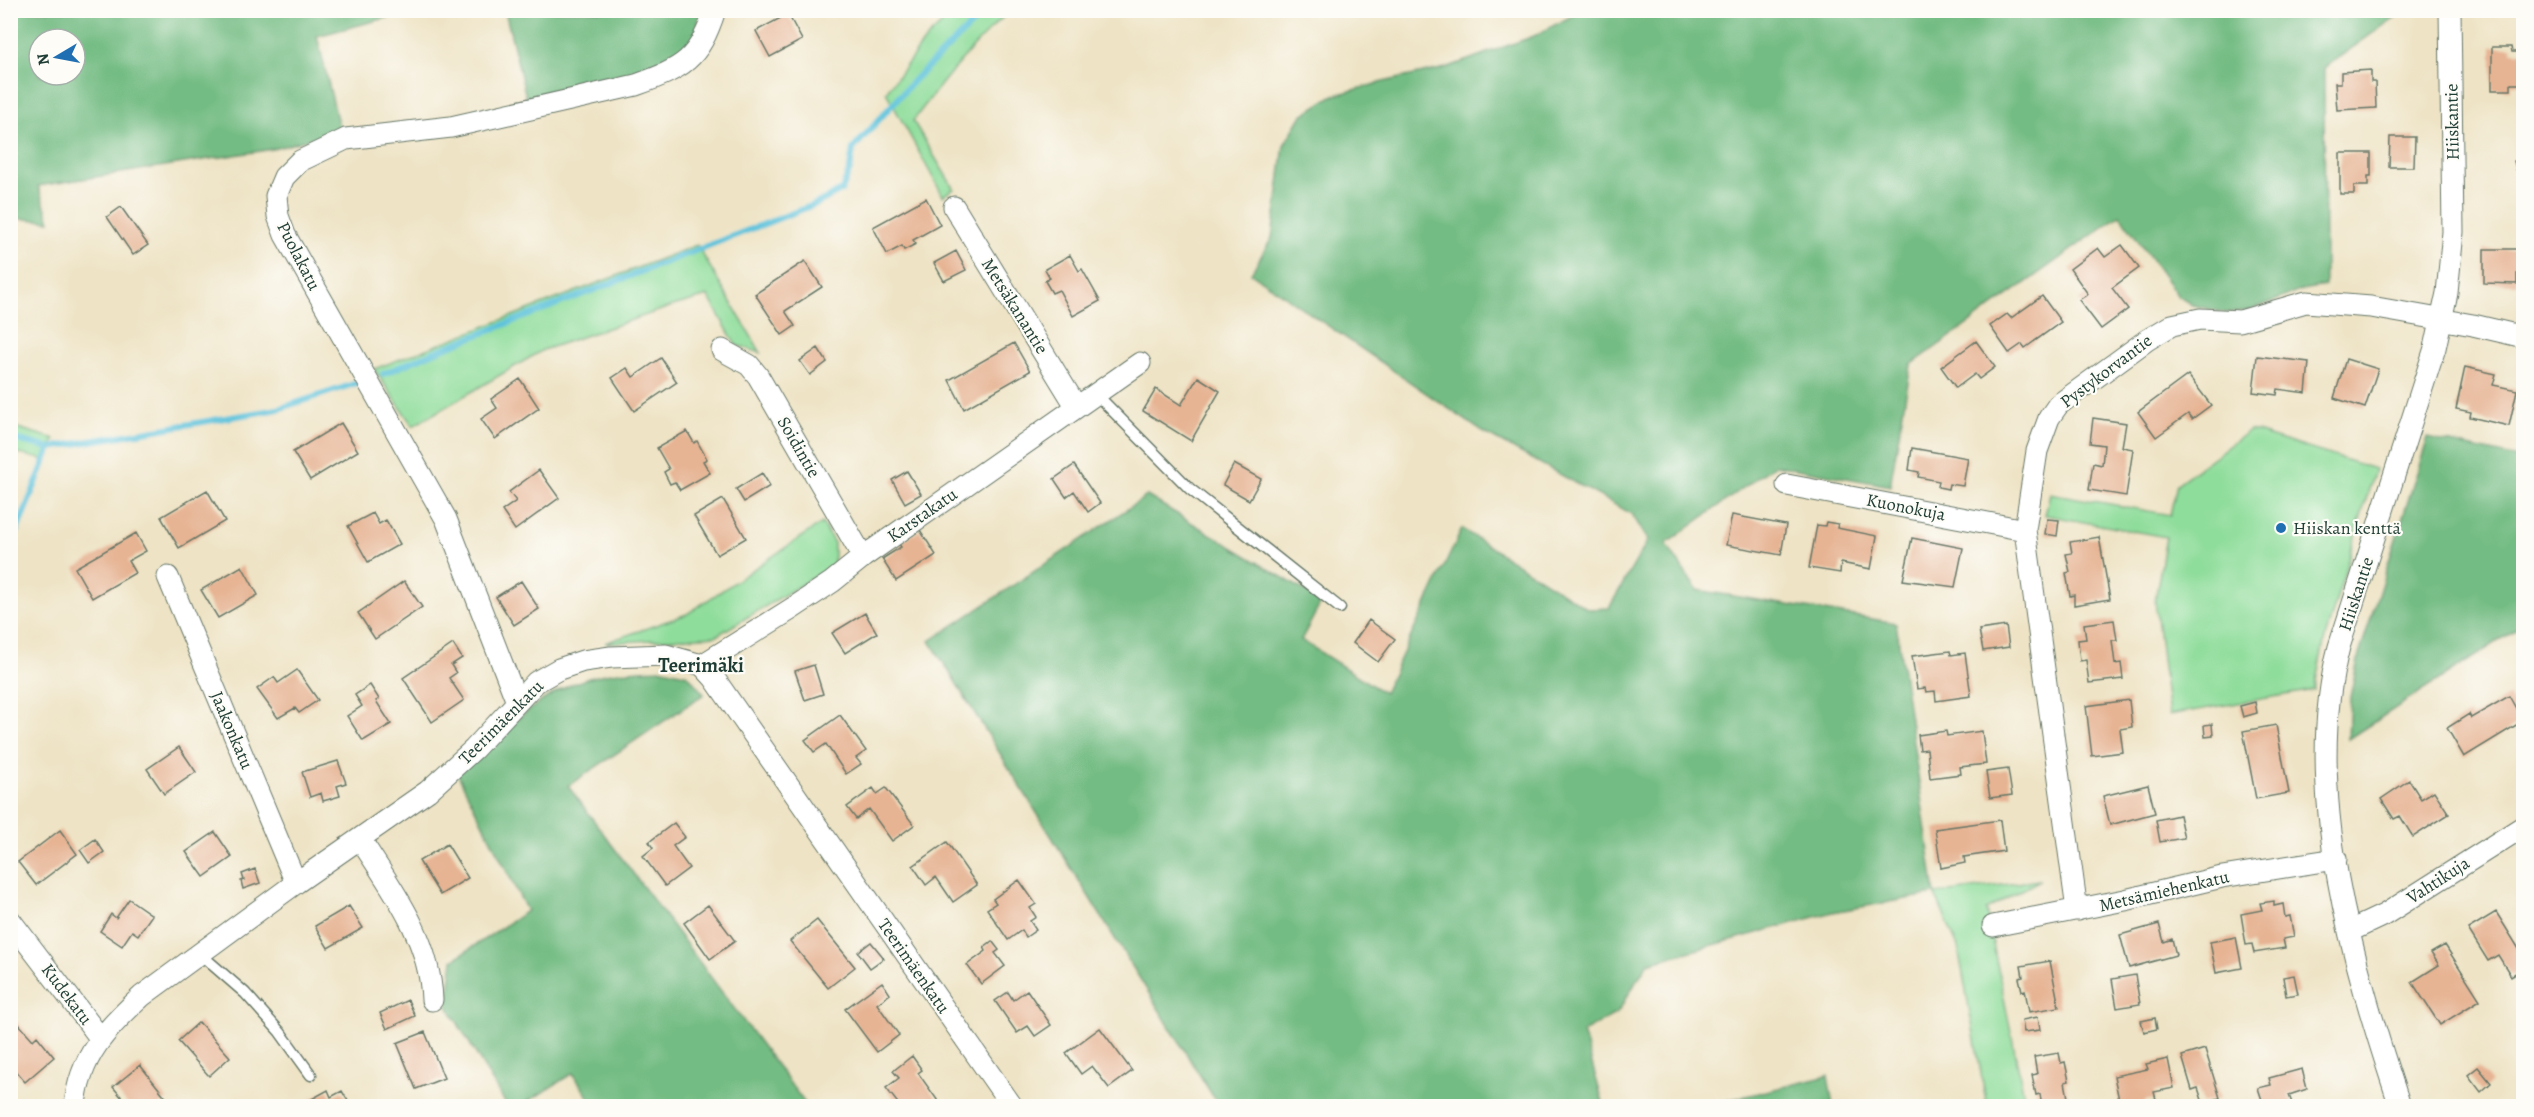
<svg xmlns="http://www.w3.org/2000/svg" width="2534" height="1117" viewBox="0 0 2534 1117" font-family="Alegreya,serif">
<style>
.green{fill:#8fdd9b;stroke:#578d68;stroke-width:1.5}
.forest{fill:#73bc83;stroke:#497c5c;stroke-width:1.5;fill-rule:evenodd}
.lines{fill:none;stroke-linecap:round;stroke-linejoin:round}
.stream{stroke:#5dc2db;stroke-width:6}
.building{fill:#e6b393}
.service-casing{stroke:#677767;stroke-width:13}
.minor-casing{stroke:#677767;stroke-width:23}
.service{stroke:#fff;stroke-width:10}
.minor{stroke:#fff;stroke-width:21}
.poi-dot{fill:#1f6fb2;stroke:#fdfcf7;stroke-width:2}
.labels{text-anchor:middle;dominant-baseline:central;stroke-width:4.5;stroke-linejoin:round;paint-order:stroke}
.street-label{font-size:18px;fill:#1f3d34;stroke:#fdfcf7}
.poi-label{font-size:18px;fill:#1f3d34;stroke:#fdfcf7;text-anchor:start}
.neighbourhood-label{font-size:20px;font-weight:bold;fill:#1f3d34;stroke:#fdfcf7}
</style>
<rect width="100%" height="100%" fill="#fdfcf7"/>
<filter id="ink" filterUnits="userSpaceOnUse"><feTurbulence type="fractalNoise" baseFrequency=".0167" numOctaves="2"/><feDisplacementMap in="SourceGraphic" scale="12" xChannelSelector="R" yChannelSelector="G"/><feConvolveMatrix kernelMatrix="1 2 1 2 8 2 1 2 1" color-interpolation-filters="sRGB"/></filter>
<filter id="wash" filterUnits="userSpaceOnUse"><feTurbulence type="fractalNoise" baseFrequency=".008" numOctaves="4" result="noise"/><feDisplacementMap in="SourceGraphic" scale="24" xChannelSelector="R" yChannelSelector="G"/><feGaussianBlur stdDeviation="1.35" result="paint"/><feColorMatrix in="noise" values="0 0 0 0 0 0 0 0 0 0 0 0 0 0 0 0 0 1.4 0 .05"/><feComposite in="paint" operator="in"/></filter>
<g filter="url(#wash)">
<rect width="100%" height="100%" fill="#eee3c5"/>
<path class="green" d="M956 11H1010C973 43 943 81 913 121L954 189 943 196 886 92 926 39Z
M697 245 761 353 736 345 708 296 673 306 543 350 413 426 374 369Z
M11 426 55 439 45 460 11 452Z
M2250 430 2375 469 2324 642 2314 690 2169 715 2155 601 2166 537 2045 515 2050 493 2170 515 2177 484Z
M822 523 834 543V565L716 636 605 643 687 614Z
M2040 880 1986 910 2026 1106H1987L1958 947 1935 894Z"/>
<path class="forest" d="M10 11H413L317 36 340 131 273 149 38 186 50 221 11 218ZM39 39H75V75H39Z
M505 11H701L695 37 685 50 669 61 618 81 569 89 527 101Z
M1581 11H2404L2324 68 2325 286 2302 290 2251 310 2226 313 2192 305 2178 296 2120 215 1911 365 1890 486 1775 465 1666 544 1697 590 1896 623 1935 894 1833 912 1648 963 1617 1013 1583 1032 1604 1106H1219L930 641 1147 496 1322 601 1301 640 1384 693 1462 529 1588 609 1609 608 1648 540 1632 514 1483 432 1251 273 1272 238 1284 145 1302 115 1332 96 1383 82 1446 68 1534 36Z
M2428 438 2523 459V625L2348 739 2350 697 2359 655Z
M664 669 688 675 704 694 568 786 807 1106H594L573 1073 521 1106H507L447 1005 453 960 527 911 457 773C497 739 535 695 586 679 610 671 638 670 664 669Z
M1828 1076 1833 1106H1705Z"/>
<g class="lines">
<path class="stream" d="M383 374 439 350 816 204 842 190 850 169 853 149 915 79 987 10
M10 438 50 448 278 409 360 382
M10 548 50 448"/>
</g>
<g id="blocks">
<path class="building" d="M788 14 802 40 770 57 756 31Z
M2492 47H2511L2512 52H2524V84H2511V90H2492Z
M2371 70V82H2375L2376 108 2337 110 2335 83H2341V72Z
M2390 137H2415L2414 167H2389Z
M2340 153H2371V176H2368V186H2354V194H2340Z
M2524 159V195H2523L2514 161Z
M926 198 940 225 913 240 916 244 904 250 902 246 887 254 873 227Z
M121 207 148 245 133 255 107 217Z
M2122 245 2139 268 2112 288 2128 309 2101 329 2079 300 2088 294 2070 269 2098 248 2105 257Z
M2484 249H2517V261H2524V274H2517V284L2484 283Z
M956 251 966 270 944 281 934 263Z
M1070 255 1079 271 1082 269 1100 301 1073 316 1059 290 1052 293 1045 281 1050 278 1045 269Z
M805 261 822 287 785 311 795 326 782 335 755 294Z
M2042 296 2061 322 2025 348 2022 344 2009 353 1990 326 2007 314 2011 318Z
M1976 341 1995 367 1979 379 1975 374 1956 388 1941 367Z
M1014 343 1030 371 964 409 949 380Z
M818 348 827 362 810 375 800 361Z
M2257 356 2309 362 2306 393 2278 389 2277 395 2253 392Z
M661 358 677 382 634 411 612 378 627 368 633 377Z
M2346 359 2378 369 2365 408 2334 398Z
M2465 367 2496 374 2493 385 2517 390 2509 426 2470 417 2471 412 2456 409Z
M2188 375 2211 405 2192 419 2188 414 2156 437 2138 412Z
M1198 377 1220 391 1191 441 1143 411 1156 389 1181 405Z
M520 379 539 408 495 439 481 419 497 408 491 399Z
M2093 418 2126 423 2122 447 2133 449 2126 496 2089 490 2093 463 2102 465 2104 445 2090 443Z
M341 423 358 451 310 480 293 452Z
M687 431 694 443 697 441 707 459 703 461 710 473 680 490 675 482 670 484 664 472 669 469 657 448Z
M1912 448 1968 458 1963 486 1949 484 1948 489 1938 487 1939 481 1918 477 1919 472 1909 470Z
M1234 464 1261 479 1249 500 1223 485Z
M1074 465 1100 503 1088 512 1074 491 1066 497 1054 479Z
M539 470 559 498 515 530 502 511 516 501 509 492Z
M907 471 921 494 905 503 892 480Z
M762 473 770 486 744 502 736 489Z
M207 490 225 521 179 548 161 517Z
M723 499 746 538 717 555 694 516Z
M373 513 379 524 386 520 400 544 368 562 348 526Z
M1732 515 1786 525 1781 555 1726 545Z
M2047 519 2059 520 2057 536 2045 534Z
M1826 522 1838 524 1837 528 1877 536 1871 569 1841 563 1840 573 1809 568 1817 525 1825 526Z
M920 530 936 555 896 581 882 559 901 547 899 544Z
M136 533 146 551 128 561 135 573 92 598 75 568Z
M2099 537 2110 599 2074 605V595L2070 596 2066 573 2070 572 2066 554 2072 553 2070 542Z
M1912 538 1963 548 1955 587 1903 580Z
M242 566 258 595 218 618 201 590Z
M404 581 422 607 375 639 358 613Z
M521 581 539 609 514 625 496 597Z
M865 613 877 633 845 653 832 633Z
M1369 620 1395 639 1378 662 1353 643Z
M2114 620 2117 640H2112L2115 664 2121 663 2123 679 2089 683 2086 660 2080 661 2078 640 2086 639 2084 624Z
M2006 626 2009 647 1983 651 1979 630Z
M453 644 462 658 451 665 456 673 449 678 464 700 432 722 403 678Z
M1950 651 1951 655 1965 653 1971 696 1936 701 1935 691 1926 692 1925 688 1917 689 1912 656Z
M814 665 823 694 805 700 795 671Z
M297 670 318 700 299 713 295 708 278 718 257 689 274 677 278 683Z
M370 685 379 699 376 701 391 724 363 741 347 716 362 706 355 695Z
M2509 696 2523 721 2464 757 2447 728 2469 714 2471 718Z
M2129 700 2132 727 2120 729 2123 752 2092 756 2086 706Z
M2255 702 2257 713 2243 717 2240 706Z
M840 715 866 751 856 758 861 764 846 774 826 744 814 752 805 740Z
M2212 724 2213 736 2205 737 2204 725Z
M2276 725 2289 793 2256 799 2243 731Z
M1946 731 1947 736 1982 731 1986 764 1960 767 1961 774 1930 778 1927 749 1920 750 1918 735Z
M179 747 196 772 164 794 147 769Z
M338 761 346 783 337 786 340 796 323 801 321 793 310 797 302 772Z
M2008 769 2012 795 1990 798 1986 772Z
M2409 780 2421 799 2434 791 2449 814 2413 837 2400 816 2394 819 2381 799Z
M2148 785 2155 813 2110 825 2103 796Z
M873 788 877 794 886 788 914 825 892 841 869 809 856 819 847 807Z
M2179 815 2184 838 2160 842 2156 820Z
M2000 820 2004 851 1964 857 1965 863 1941 868 1935 829Z
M674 823 685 837 673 846 689 868 665 886 643 856 653 848 649 842Z
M60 830 77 854 36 885 18 862Z
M215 832 232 857 204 877 186 852Z
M95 839 104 852 89 863 80 850Z
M947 842 977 885 953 902 936 877 926 885 913 866Z
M447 844 468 878 440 895 419 861Z
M255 869 260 883 243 889 241 881 244 880 242 874Z
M1019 880 1036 904 1030 908 1036 917 1030 921 1036 930 1026 937 1022 930 1008 940 987 909 996 903 993 899Z
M129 899 152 915 138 935 132 931 122 946 100 931 111 914 116 918Z
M2274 901V906L2283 904 2285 917 2290 916 2294 937 2283 939 2285 948 2254 953 2252 944 2246 945 2241 914 2262 910 2260 903Z
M708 905 735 941 710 959 684 923Z
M349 906 363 928 328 948 315 926Z
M2496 912 2524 957V968L2511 976 2498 955 2488 961 2468 929Z
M817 920 855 967 828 988 790 941Z
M2159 924 2164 942 2172 939 2176 955 2129 968 2120 935Z
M2236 937 2242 968 2216 973 2210 942Z
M992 941 999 950 995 953 1005 966 981 984 967 965 986 951 984 947Z
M871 942 884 958 870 968 858 952Z
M2445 945 2480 1000 2440 1025 2412 982 2439 965 2431 953Z
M2050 961 2059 1007 2029 1012 2025 990 2022 991 2019 978 2023 977 2021 966Z
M2135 975 2140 1004 2117 1008 2112 979Z
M2294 975 2298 994 2286 996 2283 977Z
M882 982 890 994 877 1004 899 1035 877 1052 845 1009Z
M1027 990 1051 1025 1035 1036 1028 1026 1017 1033 995 1001 1008 992 1013 1000Z
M408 1000 415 1016 387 1029 380 1013Z
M2038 1017 2040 1030 2024 1032 2022 1020Z
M2155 1018 2157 1029 2144 1032 2141 1021Z
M17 1022 33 1040 37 1036 54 1057 25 1082 10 1065V1028Z
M199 1022 230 1057 209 1076 178 1041Z
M1100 1028 1132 1071 1109 1088 1092 1066 1081 1074 1066 1053Z
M425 1032 444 1078 416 1089 397 1043Z
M2205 1049 2220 1098 2203 1103 2198 1088 2192 1090 2182 1056Z
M2059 1053 2061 1063 2065 1062 2069 1081 2065 1082 2069 1103 2042 1106 2040 1094 2036 1095 2032 1075 2037 1074 2034 1057Z
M912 1056 922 1070 918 1073 938 1101 931 1106H900L886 1088 899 1078 893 1071Z
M2168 1059 2174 1088 2154 1092 2156 1099 2144 1101 2145 1106H2131V1103L2120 1105 2114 1076 2148 1069 2146 1064Z
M140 1065 167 1099 159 1106H129L113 1087Z
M2478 1067 2491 1083 2481 1092 2468 1075Z
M2302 1069 2307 1089 2289 1095 2293 1106H2264L2258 1088 2271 1085 2269 1078Z
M328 1090 331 1097 342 1091 351 1106H299Z"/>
</g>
</g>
<g filter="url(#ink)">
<use href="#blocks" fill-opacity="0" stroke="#677767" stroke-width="1.5"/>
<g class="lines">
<defs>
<path id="service" d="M1096 394 1190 489 1340 608
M199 953 245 993 280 1032 311 1075"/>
<path id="minor" d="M954 207 1076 406
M722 350 749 365 758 376 863 557
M1787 485 2025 530
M168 577 296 883
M702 665 793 608 832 582 863 557 1140 363
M517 702 446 519 285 235 278 216 276 196 284 177 300 161 346 139 451 127 636 85C683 68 699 60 715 10
M360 839C392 889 430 938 432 1000
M2077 910 2025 530 2037 451 2049 418 2058 405 2147 340 2172 325 2200 319 2240 321 2306 302 2371 307 2473 325 2524 337
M10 920 101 1039
M1993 926 2125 900 2222 877 2336 859
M2350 931 2384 915 2524 826
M75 1106C79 1057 107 1028 142 996L296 883 428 791 474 749 536 682 559 669 583 661 611 657 666 655 702 665 714 678 1012 1106
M2400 1106C2354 967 2301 792 2339 647L2435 348 2447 293 2453 232 2450 10"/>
</defs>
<use href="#service" class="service-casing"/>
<use href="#minor" class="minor-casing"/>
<use href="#service" class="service"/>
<use href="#minor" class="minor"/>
</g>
</g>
<circle class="poi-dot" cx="2281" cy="528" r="6"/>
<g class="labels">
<g class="street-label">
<text transform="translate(2452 122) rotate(-91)">Hiiskantie</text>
<text transform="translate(299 256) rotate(63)">Puolakatu</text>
<text transform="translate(1015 306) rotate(58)">Metsäkanantie</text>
<text transform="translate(2106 371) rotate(-37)">Pystykorvantie</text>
<text transform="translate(799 447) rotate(60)">Soidintie</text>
<text transform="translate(1906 507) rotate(11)">Kuonokuja</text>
<text transform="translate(922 515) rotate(-35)">Karstakatu</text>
<text transform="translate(2356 594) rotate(-72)">Hiiskantie</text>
<text transform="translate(501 722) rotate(-45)">Teerimäenkatu</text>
<text transform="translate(232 730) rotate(67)">Jaakonkatu</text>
<text transform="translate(2438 880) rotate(-33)">Vahtikuja</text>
<text transform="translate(2164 891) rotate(-13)">Metsämiehenkatu</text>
<text transform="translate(914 966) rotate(55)">Teerimäenkatu</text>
<text transform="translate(67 994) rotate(53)">Kudekatu</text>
</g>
<g class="poi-label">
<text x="2293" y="528">Hiiskan kenttä</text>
</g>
<g class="neighbourhood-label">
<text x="701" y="665">Teerimäki</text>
</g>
</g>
<rect width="2534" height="1117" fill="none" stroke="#fdfcf7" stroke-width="36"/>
<g transform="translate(57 57) rotate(260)"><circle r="28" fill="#fdfcf7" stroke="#a4b0a9" stroke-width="1.5"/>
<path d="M0-4.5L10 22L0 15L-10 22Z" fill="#1f6fb2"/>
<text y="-9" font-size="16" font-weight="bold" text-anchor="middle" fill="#1f3d34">N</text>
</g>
</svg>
